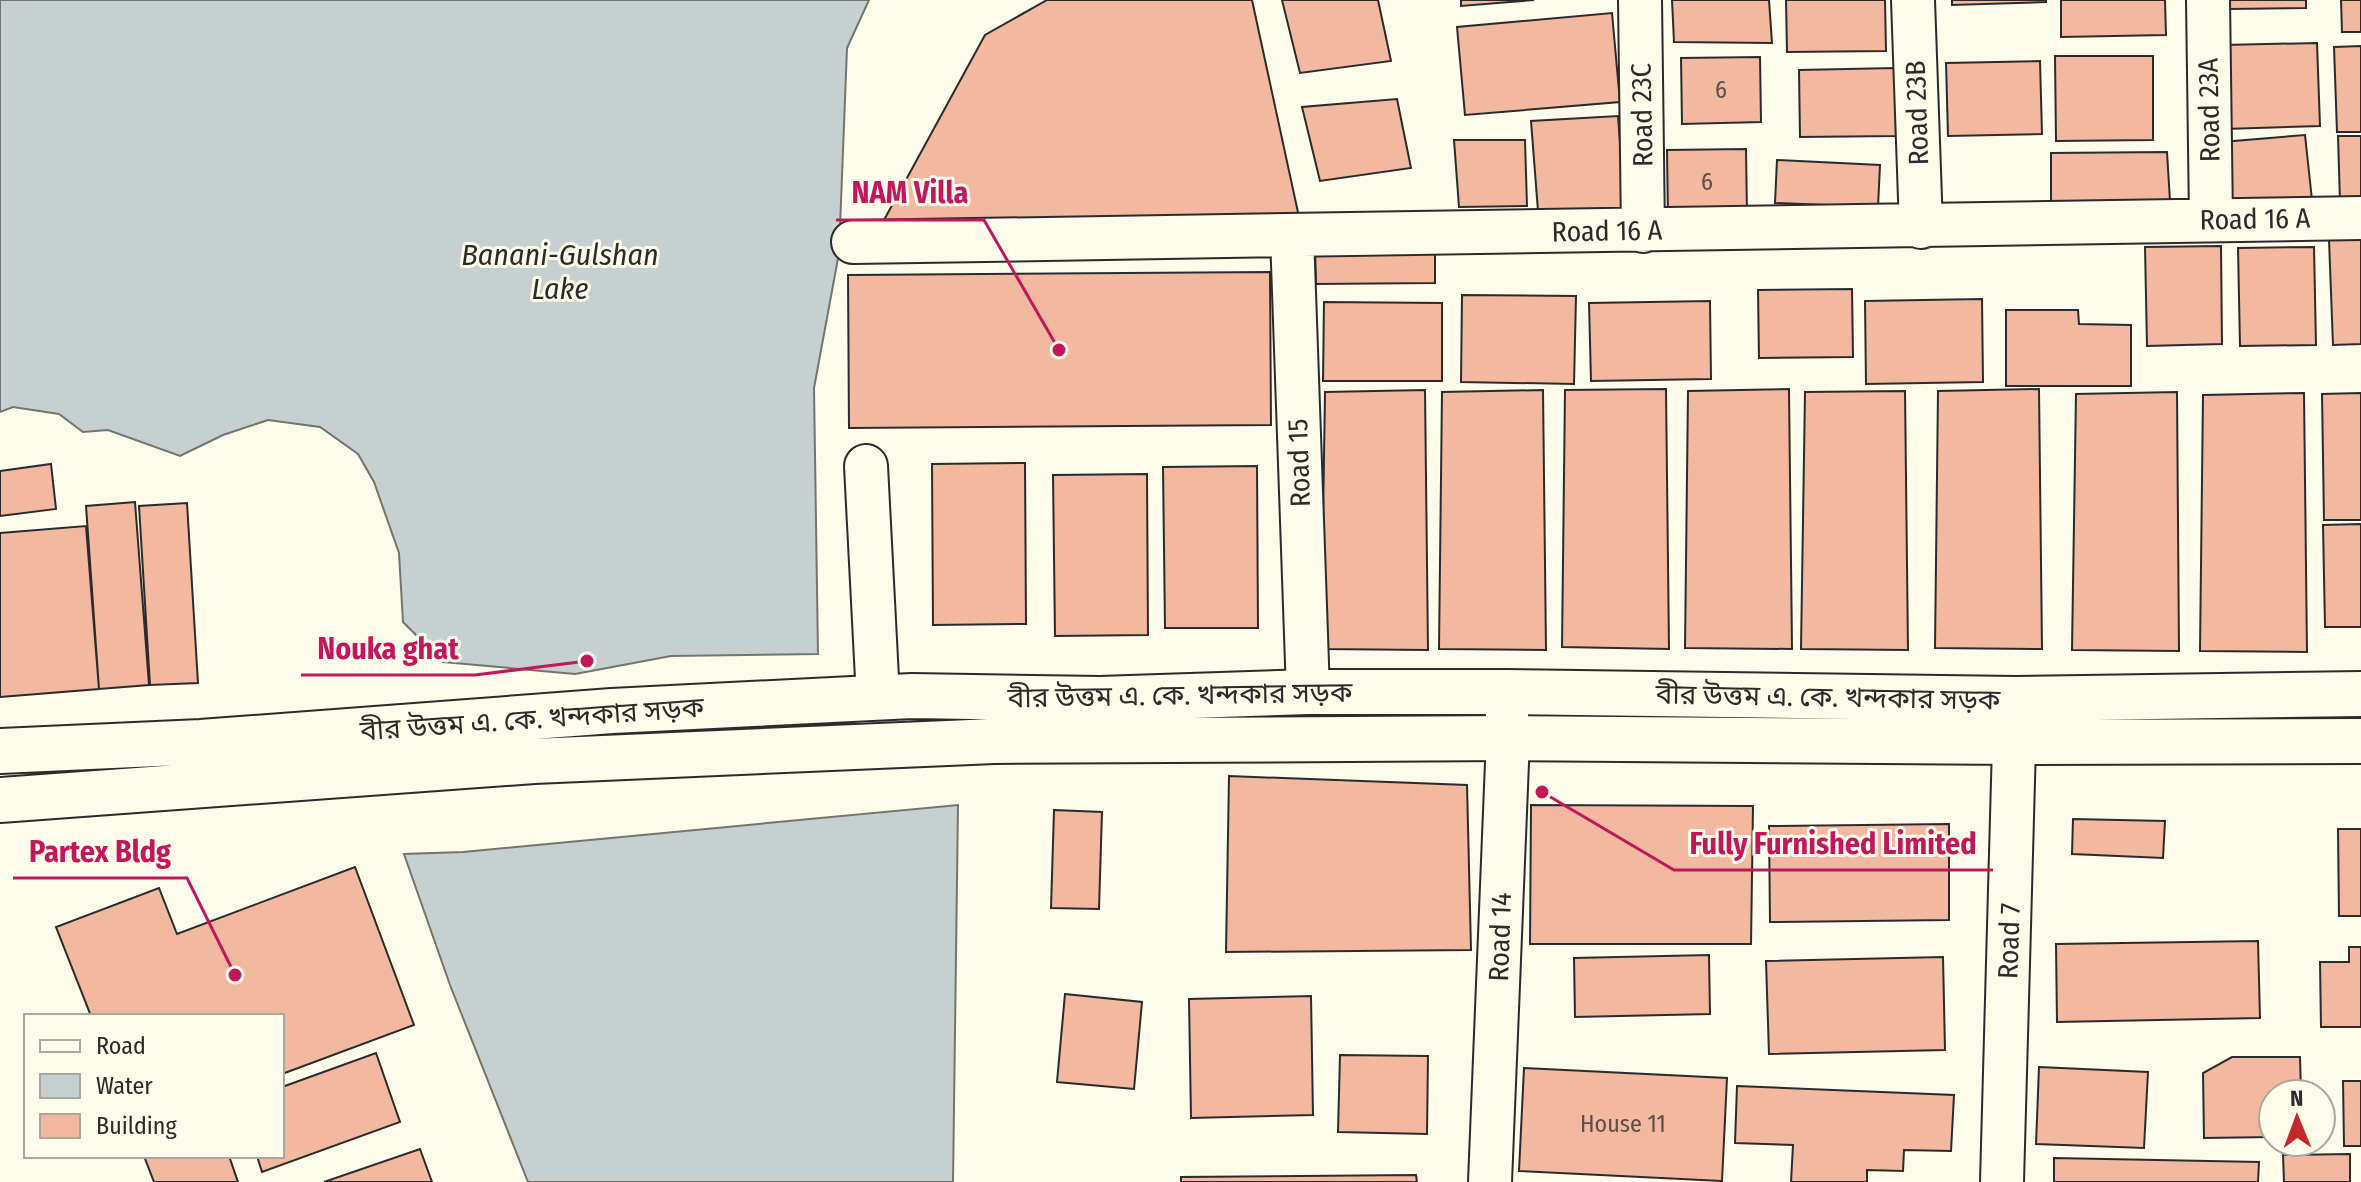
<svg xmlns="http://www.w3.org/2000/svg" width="2361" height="1182" viewBox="0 0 2361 1182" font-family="'Fira Sans Condensed','Noto Sans Bengali',sans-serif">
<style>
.water{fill:#c7d0d0;stroke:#74746e;stroke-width:2}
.building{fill:#f2b8a0;stroke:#2b2b2b;stroke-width:2}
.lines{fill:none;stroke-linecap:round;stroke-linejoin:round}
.minor-casing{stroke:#2b2b2b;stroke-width:46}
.major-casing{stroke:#2b2b2b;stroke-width:48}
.minor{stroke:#fdfbea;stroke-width:42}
.major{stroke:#fdfbea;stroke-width:44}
.labels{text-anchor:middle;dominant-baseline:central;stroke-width:6;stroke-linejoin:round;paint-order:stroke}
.number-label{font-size:24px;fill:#5d4e48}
.street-label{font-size:28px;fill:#2b2b2b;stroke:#fdfbea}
.water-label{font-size:30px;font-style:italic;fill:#2b2b2b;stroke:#fdfbea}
.leader{fill:none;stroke:#c2185b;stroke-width:3}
.callout-dot{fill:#c2185b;stroke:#fdfbea;stroke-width:3}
.callout-label{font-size:30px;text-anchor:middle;font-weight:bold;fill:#c2185b;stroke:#fdfbea;stroke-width:6;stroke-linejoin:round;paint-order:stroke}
</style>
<rect width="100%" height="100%" fill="#fdfbea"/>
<path class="water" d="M0 0H869L847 48 839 253 814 388 818 654 671 656 575 674 443 662 403 622 399 553 374 482 358 454 320 427 268 420 223 435 180 456 108 430 83 432 59 414 13 407 0 412Z
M958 805 953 1182H528L450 985 404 854 463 852Z"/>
<path class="building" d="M1047 0H1252L1299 217 884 220 985 35Z
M1282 0H1378L1391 61 1300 73Z
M1461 0H1534L1461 6Z
M1672 0H1769L1772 43 1674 42Z
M1786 0H1885L1886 51 1787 52Z
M1952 0H2046V2L1952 5Z
M2061 0H2165L2166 35 2061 37Z
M2229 0H2306V8L2229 9Z
M2341 0H2361V32H2342Z
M1612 13 1620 102 1465 115 1457 27Z
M2317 43 2320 126 2225 129 2223 45Z
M2361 46V132H2337L2334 47Z
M2055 56H2153V140L2056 141Z
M1760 57 1761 122 1682 124 1681 58Z
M2040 61 2042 134 1948 136 1946 63Z
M1895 68 1896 136 1800 137 1799 70Z
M1397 99 1411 168 1320 181 1302 107Z
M1618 116 1625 212 1538 211 1531 121Z
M2305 135 2312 200 2228 208 2222 142Z
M2338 136H2361V201L2340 202Z
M1454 140H1525L1527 206 1459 207Z
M1746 149 1747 214 1668 216 1667 150Z
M2167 152 2170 201 2051 205V153Z
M1777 160 1880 165 1878 207 1775 203Z
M2361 239V344L2333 345 2329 240Z
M1435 246V283L1316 284 1315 247Z
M2221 246 2222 344 2147 346 2145 247Z
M2314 247 2316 345 2240 346 2238 248Z
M1270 272 1271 425 849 428 848 275Z
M1852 289 1853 357 1759 358 1758 290Z
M1462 295 1576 296 1574 384 1461 382Z
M1982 299 1983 382 1866 384 1865 301Z
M1710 301 1711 379 1591 381 1589 303Z
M1324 302 1442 303V381H1323Z
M2006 310H2078L2079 324 2131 325V386H2006Z
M1666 389 1669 649 1562 647 1565 390Z
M1789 389 1792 649 1685 648 1688 391Z
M2039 389 2042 649 1935 648 1938 391Z
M1425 390 1428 650 1321 649 1325 392Z
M1543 390 1546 650 1439 649 1442 392Z
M1905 391 1908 650 1801 649 1805 392Z
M2177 392 2179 651 2072 650 2076 394Z
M2304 393 2307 652 2200 651 2203 395Z
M2361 393V520H2324L2322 394Z
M1025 463 1026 624 933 625 932 464Z
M51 464 56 509 0 516V471Z
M1257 466 1258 628H1165L1163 467Z
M1147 474 1148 635 1055 636 1053 475Z
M135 502 149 685 99 689 86 506Z
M187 503 198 683 150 685 139 506Z
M2361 524V627H2325L2323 525Z
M86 526 99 689 0 697V533Z
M1229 776 1467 785 1471 950 1226 952Z
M1531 805 1753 806 1751 944H1530Z
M1054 810 1102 812 1099 909 1051 908Z
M2073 819 2165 821 2163 858 2072 854Z
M1949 824V920L1770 922 1769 826Z
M2338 829H2361V916H2339Z
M355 867 414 1025 282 1074V1016H91L56 927 159 888 177 934Z
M2258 941 2260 1018 2057 1022 2056 944Z
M2349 947H2361V1027H2321L2320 962H2349Z
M1709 955 1710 1014 1575 1017 1574 958Z
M1943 957 1945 1050 1769 1054 1766 961Z
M1065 994 1142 1002 1134 1089 1057 1082Z
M1311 996 1313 1115 1191 1118 1189 999Z
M376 1053 400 1122 262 1172 257 1156H282V1087Z
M1340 1055 1428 1056 1427 1134 1338 1132Z
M2232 1057H2300L2301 1094H2273V1137L2204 1138 2203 1073Z
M2039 1067 2148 1072 2144 1148 2036 1144Z
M1524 1068 1727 1078 1722 1181 1519 1171Z
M2343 1081H2361V1146H2344Z
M1737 1086 1954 1095 1951 1151 1904 1150 1903 1171 1867 1170V1182H1791L1793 1145 1735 1143Z
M420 1149 432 1182H324Z
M2350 1154V1182H2284L2283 1155Z
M144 1156H229L238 1182H154Z
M2054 1158 2259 1162 2258 1182H2054Z
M1416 1175 1417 1182H1181V1177Z"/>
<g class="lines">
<defs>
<path id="minor" d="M1640 0 1643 231
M1913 0 1921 227
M2208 0 2211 219
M1292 235 1308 692
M853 242 2361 218
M866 466 878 698
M1490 1182 1508 738 1506 692
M2002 1182 2015 708"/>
<path id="major" d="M0 751 201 742 612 711 912 696 1100 699 1308 692H1506L2015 699 2361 694
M0 800 534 761 994 741 1508 738 2014 742 2361 741"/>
</defs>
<use href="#minor" class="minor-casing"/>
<use href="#major" class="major-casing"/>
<use href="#minor" class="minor"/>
<use href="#major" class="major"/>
</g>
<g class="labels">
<g class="number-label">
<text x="1721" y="90">6</text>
<text x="1707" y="182">6</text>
<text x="1623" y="1124">House 11</text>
</g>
<g class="street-label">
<text transform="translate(2209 110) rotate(-91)">Road 23A</text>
<text transform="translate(1917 113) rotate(-92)">Road 23B</text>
<text transform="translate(1642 115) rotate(-91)">Road 23C</text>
<text transform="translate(2255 219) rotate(-1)">Road 16 A</text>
<text transform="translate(1607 231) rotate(-1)">Road 16 A</text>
<text transform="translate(1299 463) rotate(-92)">Road 15</text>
<text transform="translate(1180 695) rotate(-1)">বীর উত্তম এ. কে. খন্দকার সড়ক</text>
<text transform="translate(1828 697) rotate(1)">বীর উত্তম এ. কে. খন্দকার সড়ক</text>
<text transform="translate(532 719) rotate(-4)">বীর উত্তম এ. কে. খন্দকার সড়ক</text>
<text transform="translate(1500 937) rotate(-88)">Road 14</text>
<text transform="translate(2009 941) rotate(-88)">Road 7</text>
</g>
<g class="water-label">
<text x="560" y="255">Banani-Gulshan<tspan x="560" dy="34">Lake</tspan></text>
</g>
</g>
<path class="leader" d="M1059 350L984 220H836M587 661L475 675H301M1542 792L1674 870H1993M235 975L187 878H13"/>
<g class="callout-dot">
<circle cx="1059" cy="350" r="8"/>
<circle cx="587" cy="661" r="8"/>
<circle cx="1542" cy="792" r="8"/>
<circle cx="235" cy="975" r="8"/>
</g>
<g class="callout-label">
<text x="910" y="203">NAM Villa</text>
<text x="388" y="659">Nouka ghat</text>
<text x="1833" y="854">Fully Furnished Limited</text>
<text x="100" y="862">Partex Bldg</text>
</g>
<rect x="24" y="1014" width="260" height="144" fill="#fdfbea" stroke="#a9a89e" stroke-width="2"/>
<rect x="40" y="1040" width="40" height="12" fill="#fdfbea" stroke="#a9a89e" stroke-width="2"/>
<text x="96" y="1054" font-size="24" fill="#2b2b2b">Road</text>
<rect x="40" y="1074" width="40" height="24" fill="#c7d0d0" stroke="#a9a89e" stroke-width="2"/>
<text x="96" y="1094" font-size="24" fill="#2b2b2b">Water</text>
<rect x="40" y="1114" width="40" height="24" fill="#f2b8a0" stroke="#a9a89e" stroke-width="2"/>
<text x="96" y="1134" font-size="24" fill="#2b2b2b">Building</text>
<g transform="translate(2297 1118) rotate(359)"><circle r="38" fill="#fdfbea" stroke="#a9a89e" stroke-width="2"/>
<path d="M0-6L14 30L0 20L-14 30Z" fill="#c62828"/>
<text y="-12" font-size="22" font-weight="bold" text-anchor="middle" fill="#2b2b2b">N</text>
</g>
</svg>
